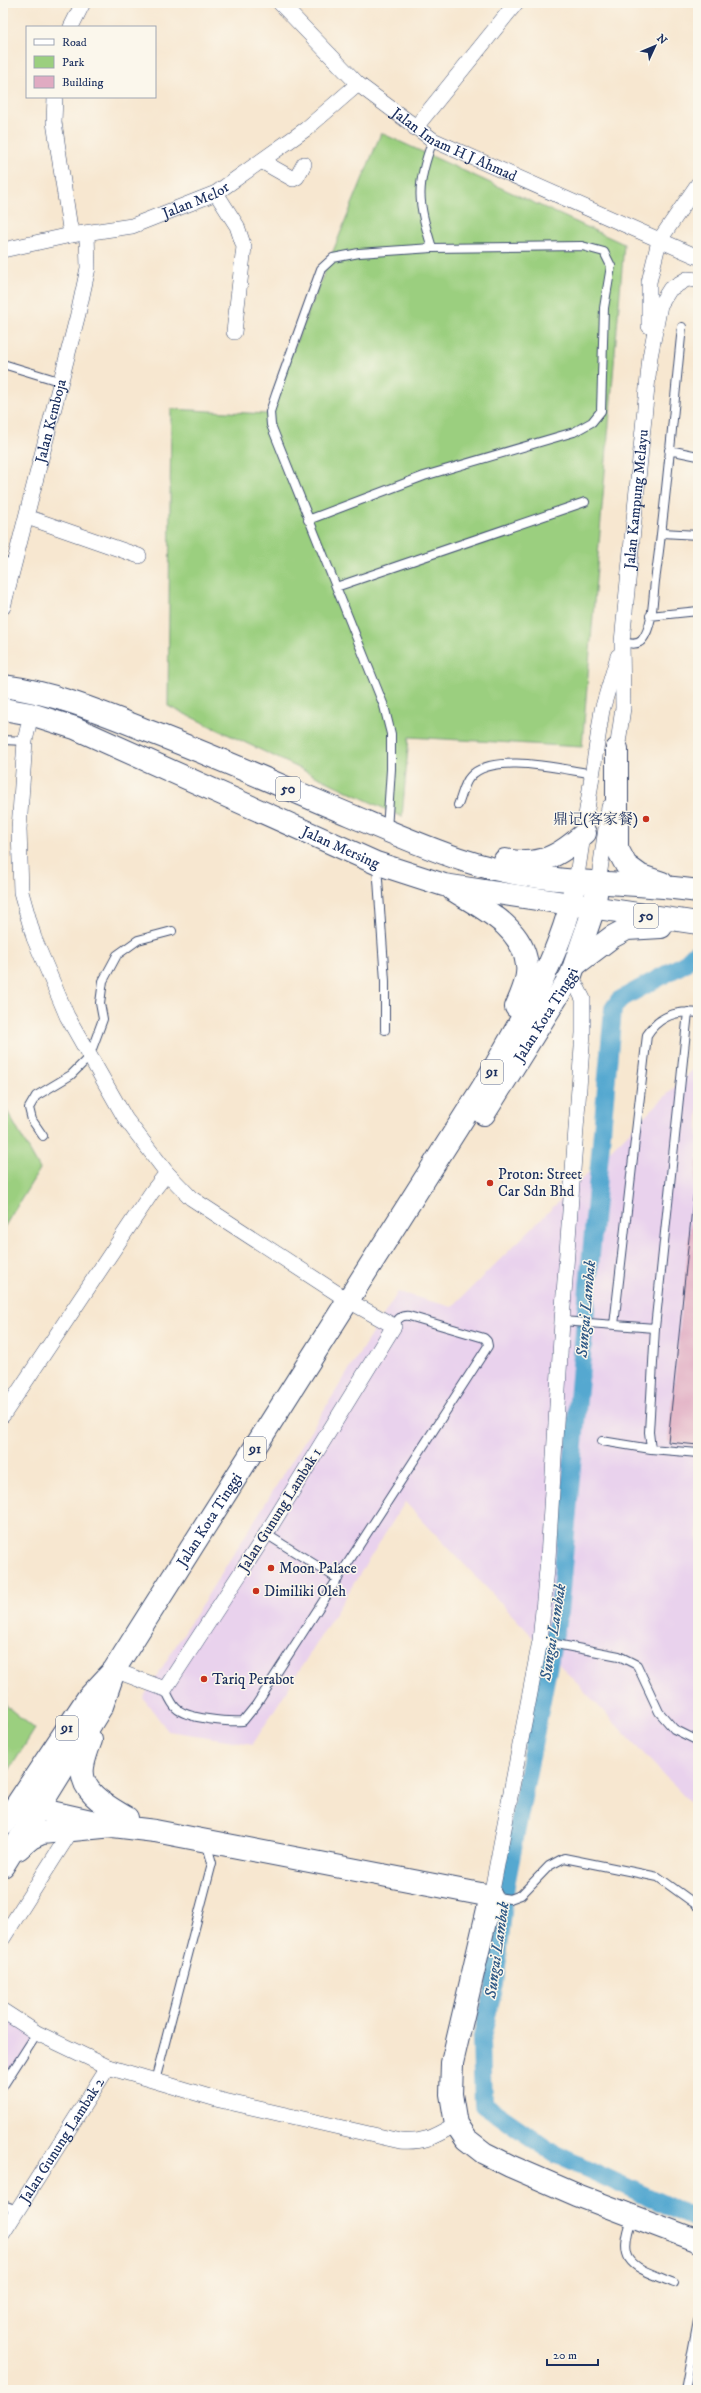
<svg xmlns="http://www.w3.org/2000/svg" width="701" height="2393" viewBox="0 0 701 2393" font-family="'IM FELL DW Pica','Noto Serif SC',serif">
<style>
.built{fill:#e9d2ed}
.green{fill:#9bcf7f;stroke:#5b7f6e}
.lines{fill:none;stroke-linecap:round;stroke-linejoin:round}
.canal{stroke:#54a8d0;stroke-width:18}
.building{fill:#e0abc2}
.lane-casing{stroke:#3c4b6f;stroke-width:10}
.street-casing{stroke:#3c4b6f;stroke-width:16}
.secondary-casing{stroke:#3c4b6f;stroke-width:24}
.highway-casing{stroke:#3c4b6f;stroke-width:24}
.lane{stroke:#fff;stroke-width:8}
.street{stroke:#fff;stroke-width:15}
.secondary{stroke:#fff;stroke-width:22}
.highway{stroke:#fff;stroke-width:22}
.poi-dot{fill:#c8321e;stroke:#fbf7ec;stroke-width:1.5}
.labels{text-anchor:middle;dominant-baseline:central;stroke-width:3;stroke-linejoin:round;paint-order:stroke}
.shield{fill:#fbf7ec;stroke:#5e6b89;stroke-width:1}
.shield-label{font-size:14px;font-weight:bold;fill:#1b2f5e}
.street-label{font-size:15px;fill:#1b2f5e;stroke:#fbf7ec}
.poi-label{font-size:15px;fill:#1b2f5e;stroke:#fbf7ec;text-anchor:start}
.water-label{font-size:16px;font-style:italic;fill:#2f5986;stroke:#fbf7ec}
</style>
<rect width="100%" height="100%" fill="#fbf7ec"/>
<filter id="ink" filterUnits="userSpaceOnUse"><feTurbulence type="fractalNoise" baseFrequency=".025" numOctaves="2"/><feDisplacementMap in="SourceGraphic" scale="8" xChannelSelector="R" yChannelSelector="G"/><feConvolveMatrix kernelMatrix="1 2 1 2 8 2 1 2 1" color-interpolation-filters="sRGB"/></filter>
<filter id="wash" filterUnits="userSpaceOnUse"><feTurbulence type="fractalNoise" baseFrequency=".012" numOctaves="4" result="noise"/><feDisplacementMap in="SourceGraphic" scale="16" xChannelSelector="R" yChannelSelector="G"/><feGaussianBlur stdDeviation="0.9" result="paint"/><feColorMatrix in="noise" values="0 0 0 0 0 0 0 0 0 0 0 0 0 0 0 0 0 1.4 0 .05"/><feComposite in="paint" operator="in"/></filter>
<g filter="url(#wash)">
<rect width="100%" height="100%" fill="#f7e7d0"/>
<path class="built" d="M698 1064V1811L405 1502 253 1744 168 1731 143 1698 398 1292 452 1307Z
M3 2004 44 2030 3 2094Z"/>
<path class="green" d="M381 133 624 244 582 747 409 737 402 817 168 706 171 409 267 414Z
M3 1104 40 1169 3 1229Z
M3 1682 7 1689 5 1705 35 1729 3 1780Z"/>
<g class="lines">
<path class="canal" d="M694 954 684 964 619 1000 613 1009 559 1612 506 1885 495 1984 481 2041 483 2104 555 2154 698 2220"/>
</g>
<g id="blocks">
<path class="building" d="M697 1160H698V1445L668 1442Z"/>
</g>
</g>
<g filter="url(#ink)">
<use href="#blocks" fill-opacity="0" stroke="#3c4b6f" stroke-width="1"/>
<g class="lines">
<defs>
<path id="lane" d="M432 248C418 201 415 188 433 140
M3 364 62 382
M669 450 698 456
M308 520 424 476 574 432 592 422 601 411 604 308 611 266 604 252 582 246 432 248 359 253 333 258 321 269 276 394 270 412 271 425 384 706 391 734V769L387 830
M662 533 698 535
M3 561 14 565
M336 587 585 502
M650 616 698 611
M622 642C629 643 637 646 642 640 653 626 653 599 655 581 667 497 673 412 682 327
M3 740 25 741
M458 805C462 796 464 783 470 777 492 751 564 770 594 774
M377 865 385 981V1030
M688 1012 655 1328 649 1432 651 1449 698 1453
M43 1136 32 1120 29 1108 36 1096 71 1075 89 1057 103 1019 100 1003 103 981 117 955 138 940 172 931
M562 1321 655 1328
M614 1325 647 1035C659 1016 676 1010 698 1013
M602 1441 651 1449
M266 1534 338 1579
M540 1641 619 1656 637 1665 659 1712 674 1729 698 1741
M165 1689C168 1695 171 1703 176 1708 187 1719 228 1722 243 1721L256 1705 488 1346 487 1341 484 1338 409 1316C401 1315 397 1319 394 1326
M491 1896 510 1899 521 1895 549 1866 564 1858 658 1877 698 1906
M155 2081 212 1863 206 1842
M3 2086 37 2033
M3 2205 18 2210
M633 2216C615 2265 633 2266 674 2283
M685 2390 698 2321"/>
<g id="street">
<path id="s1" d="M280 3 358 84 433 140 698 257"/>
<path d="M71 27 83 3"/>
<path d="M55 97 54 122 71 235"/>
<path d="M415 128 516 3"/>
<path d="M263 162 293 179 297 177 304 164"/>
<path d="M216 193 237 226 244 247 234 332"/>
<path id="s2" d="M3 250 71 235 132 226 216 193 306 129 358 84"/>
<path d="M649 326V282L659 241 698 184"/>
<path d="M27 517 139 556"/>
<path id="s3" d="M3 607 78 314 88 268 87 233"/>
<path d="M31 714 25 741 19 829 21 892 34 938 67 1016 125 1118 167 1173 191 1198 349 1301 394 1326 266 1534 165 1689 114 1670"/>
<path id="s4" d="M616 757 623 708 622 642 650 357 660 305 670 289 687 279 698 280"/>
<path d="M576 882 602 710 618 656"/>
<path d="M598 884 609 807"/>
<path d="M3 1415 152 1192 167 1173"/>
<path d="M491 1896 540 1641 548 1559 562 1321 583 1033V999L571 975"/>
<path d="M3 1938 71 1831"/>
<path d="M3 2011 37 2033 108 2067 220 2100 400 2141C425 2143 435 2136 456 2124"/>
<path id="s5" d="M3 2233 108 2067"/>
</g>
<path id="secondary" d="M20 1805 113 1826 155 1831 491 1896 452 2063 451 2094 456 2124 466 2139 484 2153 510 2166 577 2195 698 2241"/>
<g id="highway">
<path d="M3 686C51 692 98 711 143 729 213 755 281 786 350 815 388 831 426 848 466 861 541 886 621 880 698 891"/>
<path id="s6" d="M3 709 31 714 75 728 376 863 444 885 698 923"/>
<path d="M617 749V848L626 865 641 876 662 883"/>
<path d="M505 860C541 867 559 856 585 833"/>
<path d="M453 890C482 908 523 927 527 965 529 977 521 996 516 1007"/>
<path d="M575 965 612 937 627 929 661 927"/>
<path id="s7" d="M484 1114 571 975 594 908 596 894"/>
<path d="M91 1740C88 1748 84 1758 83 1767 79 1793 109 1807 127 1818"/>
<path id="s8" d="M3 1825 87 1699 114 1670 483 1087C520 1022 562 956 576 882"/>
<path d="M18 1849 31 1838 42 1833 113 1826"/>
<path d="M3 1866 102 1706 112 1677"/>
</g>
</defs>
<use href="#lane" class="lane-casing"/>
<use href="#street" class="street-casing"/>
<use href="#secondary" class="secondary-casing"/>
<use href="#highway" class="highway-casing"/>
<use href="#lane" class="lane"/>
<use href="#street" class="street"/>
<use href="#secondary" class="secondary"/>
<use href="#highway" class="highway"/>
</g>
</g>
<g class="poi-dot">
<circle cx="646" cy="819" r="4"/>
<circle cx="490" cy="1183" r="4"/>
<circle cx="271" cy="1568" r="4"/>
<circle cx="256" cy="1591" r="4"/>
<circle cx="204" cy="1679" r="4"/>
</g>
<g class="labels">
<g class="shield">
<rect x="276" y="777" width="24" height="24" rx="3"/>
<rect x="634" y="904" width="24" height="24" rx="3"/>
<rect x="481" y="1060" width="22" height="24" rx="3"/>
<rect x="244" y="1437" width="22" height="24" rx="3"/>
<rect x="56" y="1716" width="22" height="24" rx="3"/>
</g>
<g class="shield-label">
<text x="288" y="789">50</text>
<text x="646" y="916">50</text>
<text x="492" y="1072">91</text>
<text x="255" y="1449">91</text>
<text x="67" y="1728">91</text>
</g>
<g class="street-label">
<text stroke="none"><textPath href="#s1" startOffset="227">Jalan Imam H J Ahmad</textPath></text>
<text stroke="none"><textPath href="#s2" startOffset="200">Jalan Melor</textPath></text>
<text stroke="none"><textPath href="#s3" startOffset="192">Jalan Kemboja</textPath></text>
<text stroke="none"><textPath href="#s4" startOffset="259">Jalan Kampung Melayu</textPath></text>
<text stroke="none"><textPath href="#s6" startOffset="366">Jalan Mersing</textPath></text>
<text stroke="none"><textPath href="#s7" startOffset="117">Jalan Kota Tinggi</textPath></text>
<text transform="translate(280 1510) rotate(-58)">Jalan Gunung Lambak 1</text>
<text stroke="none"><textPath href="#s8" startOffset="369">Jalan Kota Tinggi</textPath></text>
<text stroke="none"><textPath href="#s5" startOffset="110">Jalan Gunung Lambak 2</textPath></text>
</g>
<g class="poi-label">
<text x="638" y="819" text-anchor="end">鼎记(客家餐)</text>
<text x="498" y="1174">Proton: Street<tspan x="498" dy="17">Car Sdn Bhd</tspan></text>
<text x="279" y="1568">Moon Palace</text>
<text x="264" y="1591">Dimiliki Oleh</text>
<text x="212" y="1679">Tariq Perabot</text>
</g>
<g class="water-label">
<text transform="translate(586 1309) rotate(-85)">Sungai Lambak</text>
<text transform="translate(553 1632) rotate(-81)">Sungai Lambak</text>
<text transform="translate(497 1950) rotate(-82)">Sungai Lambak</text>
</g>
</g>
<rect width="701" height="2393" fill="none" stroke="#fbf7ec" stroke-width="16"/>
<rect x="26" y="26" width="130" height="72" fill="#fbf7ec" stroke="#a1a7b3"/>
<rect x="34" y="39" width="20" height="6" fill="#ffffff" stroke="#a1a7b3"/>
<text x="62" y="46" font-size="12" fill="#1b2f5e">Road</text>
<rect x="34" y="56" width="20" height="12" fill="#9bcf7f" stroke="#a1a7b3"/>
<text x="62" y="66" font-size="12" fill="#1b2f5e">Park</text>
<rect x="34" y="76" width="20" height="12" fill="#e0abc2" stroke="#a1a7b3"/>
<text x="62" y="86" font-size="12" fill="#1b2f5e">Building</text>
<g transform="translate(655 46) rotate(46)" stroke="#fbf7ec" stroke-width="3" paint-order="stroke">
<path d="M0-3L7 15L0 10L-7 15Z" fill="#1b2f5e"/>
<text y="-6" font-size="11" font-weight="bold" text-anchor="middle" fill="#1b2f5e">N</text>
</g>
<path d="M547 2359v6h51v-6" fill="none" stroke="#1b2f5e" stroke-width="2"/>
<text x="553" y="2359" font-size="12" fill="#1b2f5e" stroke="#fbf7ec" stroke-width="3" paint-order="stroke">20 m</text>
</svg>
